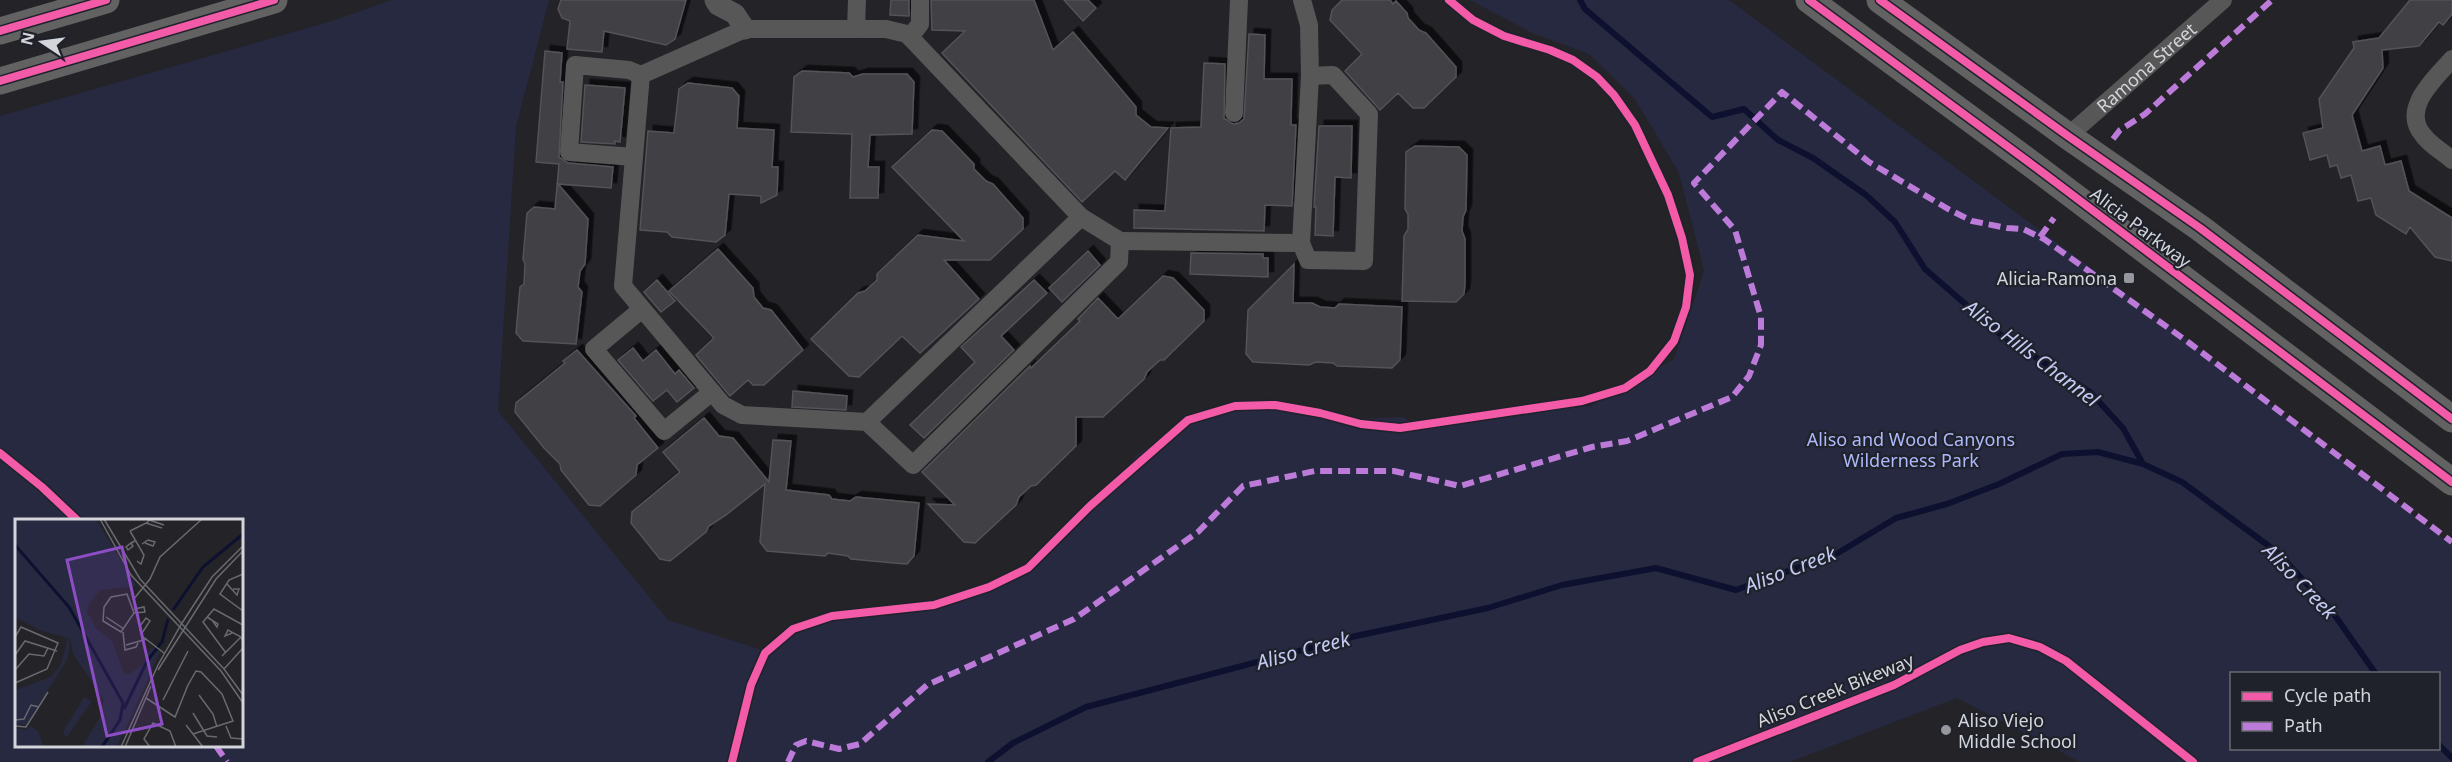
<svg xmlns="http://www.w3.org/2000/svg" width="2452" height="762" viewBox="0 0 2452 762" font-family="'Noto Sans',sans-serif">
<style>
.green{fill:#262940;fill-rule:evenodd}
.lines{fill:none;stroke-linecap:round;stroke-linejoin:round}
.stream{stroke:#0e102f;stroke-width:6}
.building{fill:#3f4044;stroke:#535358;stroke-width:1.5;filter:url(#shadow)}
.minor{stroke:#575757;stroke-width:18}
.tertiary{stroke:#575757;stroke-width:21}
.primary{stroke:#616261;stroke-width:27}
.quiet{stroke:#bd7bd9;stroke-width:6;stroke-dasharray:12 6;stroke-linecap:butt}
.cycleway-casing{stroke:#20222b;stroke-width:11}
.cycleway{stroke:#f35aa7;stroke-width:8}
.poi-dot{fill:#95979c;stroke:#20222b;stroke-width:2}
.labels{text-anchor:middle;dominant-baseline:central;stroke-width:4.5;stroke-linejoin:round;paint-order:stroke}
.street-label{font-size:18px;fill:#d3d5db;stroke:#20222b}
.poi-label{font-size:18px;fill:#d3d5db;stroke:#20222b;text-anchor:end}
.park-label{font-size:18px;fill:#adb9fc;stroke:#20222b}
.water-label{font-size:20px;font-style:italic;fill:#c2caf3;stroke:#20222b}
.inset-river{fill:none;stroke:#0e102f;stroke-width:3}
.inset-road{fill:none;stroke:#696a70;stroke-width:1.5}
.view{fill:#8d4ec5;fill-opacity:0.15;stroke:#8d4ec5;stroke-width:3}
.inset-edge{fill:none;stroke:#d3d5db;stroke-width:3}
</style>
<defs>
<filter id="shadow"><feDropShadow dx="5.5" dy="-5.5" stdDeviation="0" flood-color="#0009"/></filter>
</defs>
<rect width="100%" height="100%" fill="#232328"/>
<path class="green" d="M392 0H549L516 127 498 411 668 620 771 653 788 637 820 622 944 600 1006 579 1060 540 1138 454 1212 407 1302 404 1352 419 1403 417 1409 421 1591 406 1674 359 1704 271 1679 173 1635 99 1589 54 1530 32 1470 0H1729L2164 322 2452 545V762H2080L1957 698 1790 762H0V116L332 21ZM16 520H242V746H16ZM2232 674H2438V748H2232Z"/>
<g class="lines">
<path class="stream" d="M1580 0 1585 9 1712 117 1744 109 1778 140 1813 158 1866 195 1895 222 1925 269 2001 335 2090 392 2123 428 2143 464
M2438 744 2452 758
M988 762 1013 743 1086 707 1356 636 1488 608 1562 585 1656 568 1736 590 1838 553 1896 518 1947 504 1999 484 2062 454 2098 452 2143 464 2182 482 2277 552 2331 610 2376 674"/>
</g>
<path class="building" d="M561 0H686L675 39 666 45 604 31 602 52 567 49 570 21 562 18 558 9Z
M891 0H909V16L890 15Z
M931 0H1034L1053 50 1073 32 1136 107V115L1151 127 1168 128 1125 180 1115 171 1082 202 942 53 965 31 932 30Z
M1064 0H1088L1096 8 1083 21Z
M1342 0H1390L1393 4 1396 1 1407 13 1408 18 1419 30 1426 33 1456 67V77L1424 108H1413L1398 93 1380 110 1345 71 1362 54 1330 20 1332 10Z
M2410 0H2452V14L2443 25 2439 22 2419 46 2382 50 2383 68 2352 115 2362 151 2380 146 2385 165 2401 161 2409 191 2452 218V261L2435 257 2410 227 2406 234 2376 215 2371 198 2358 201 2351 175 2341 178 2337 165 2330 167 2327 155 2310 160 2303 133 2323 128 2319 99 2354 48 2353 42 2379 38Z
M1249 34 1265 35 1264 79H1292L1291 120V125H1296L1292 206 1265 205 1264 231 1134 228V210L1165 211 1171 128 1201 127 1204 63 1225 64 1224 118 1233 124 1239 123 1244 119Z
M545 51 562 53 560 82H563L559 157 568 163 613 167 611 188 558 184 588 219 585 264 580 271 578 287 582 292 576 344 523 341 516 333 520 287 524 284 525 264 523 259 527 213 534 207 555 209 559 164 536 162Z
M802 71 849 73 853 77 863 74H907L914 82 912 134 870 135 868 167H879L878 198H850L852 134 791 132 794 77Z
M688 83 732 88 739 96 737 128 774 130 772 167H778L777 195 761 203V196L729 194 725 235 716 242 672 237 667 232 640 230 648 131 674 133 679 89Z
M585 85 625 88 620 142 615 141V144L581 142Z
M1319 126H1352L1351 178 1335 177 1333 236 1315 235 1316 207H1314Z
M932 130 942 131 974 164V169L986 181 993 184 1023 218V229L990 260H944L979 299 920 353 902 336 859 377 849 376 811 339 858 293 865 291 877 280V274L918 235 964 241 892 167Z
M1415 146 1459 147 1467 155 1466 210 1463 217 1462 231 1465 239V284L1464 294 1456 302 1402 301 1404 236 1408 229V214L1405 209 1406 152Z
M718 249 753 288 754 297 763 308 771 310 803 350 764 385H753L748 380 730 396 696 355 714 338 669 291Z
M1088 251 1100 265 1062 302 1049 288Z
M1191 253 1263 254V258H1268V277L1190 274Z
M1294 264 1293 303H1312L1320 307 1335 308 1339 304 1402 307 1400 360 1392 368 1337 366 1333 363 1316 362 1309 365 1253 362 1246 354 1248 310Z
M1163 276 1173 278 1204 310V321L1164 360H1160L1147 372 1144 379 1103 417H1076V446L1036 485 1031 486 1019 497 1016 505 975 543 964 542 928 504 955 505 922 472 1030 366 1031 368 1080 321 1078 319 1098 298 1118 319Z
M657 280 675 301 661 312 644 292Z
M1034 280 1047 293 1001 336 1014 350 924 438 910 425 975 362 961 347Z
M633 348 643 361 656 350 675 374 679 370 694 388 677 402 667 390 653 401 618 360Z
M577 350 636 416 634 418 658 448 637 465 636 475 600 506 589 505 561 470 560 464 544 448 515 412 516 403 565 363 563 361Z
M793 391 847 396 846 410 792 407Z
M704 418 719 436 733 438 769 482 773 440 791 441 786 490 829 495 832 499 850 501 856 497 919 503 914 556 907 564 894 563 851 559 848 556 828 553 825 556 767 551 760 542 765 484 726 515 709 526 706 532 670 561 660 559 631 523 632 512 680 472 663 452Z"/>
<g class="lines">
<g class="minor">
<path d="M745 29H886L907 34 1081 217 1120 241 1119 262 913 465 867 422 742 415 723 405 623 286 641 75Z"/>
<path d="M856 29 857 0"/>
<path d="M910 37 920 24V0"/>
<path d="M2452 59C2436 78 2400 108 2423 135 2430 145 2443 152 2452 160"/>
<path d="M1234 113 1239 0"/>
<path id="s1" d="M2068 136 2223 0"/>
<path d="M634 157 569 152 575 65 629 70 641 75"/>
<path d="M1120 241 1301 243 1308 260 1364 261 1369 114 1333 75 1310 76"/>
<path d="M1301 243 1310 76 1309 25 1302 0"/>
<path d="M642 309 594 349 664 431 712 392"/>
<path d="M867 422 1081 217"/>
</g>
<path class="tertiary" d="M715 0 718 5 735 14 745 29"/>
<path class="primary" d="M1809 0 2042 172 2452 482
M1880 0 2068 136 2200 228 2452 419
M0 31 106 0
M0 81 274 0"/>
<path class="quiet" d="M2113 139 2120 130 2145 114 2272 0
M2040 237 2054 218
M216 746 227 762
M788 762 796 745 806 741 839 749 860 744 927 685 1074 619 1198 532 1243 486 1315 471H1394L1460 486 1592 447 1627 441 1732 397 1749 376 1761 345V317L1735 230 1694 183 1782 92 1869 162 1948 209 1972 221 2007 228 2023 229 2044 239 2188 342 2452 542"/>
<defs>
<path id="cycleway" d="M1809 0 2042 172 2452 482
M1880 0 2068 136 2200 228 2452 419
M0 31 106 0
M0 81 274 0
M0 453 42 487 77 520
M732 762 751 685 765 653 793 629 832 616 934 605 989 587 1028 568 1090 506 1188 420 1235 406 1275 405 1320 413 1361 424 1400 428 1582 401 1625 388 1650 371 1674 341 1686 307 1690 275 1682 238 1668 195 1635 125 1614 95 1597 77 1573 60 1550 50 1504 36 1473 20 1449 0
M1697 762 1894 685 1960 650 1983 642 2009 638 2040 647 2066 661 2193 762"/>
</defs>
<use href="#cycleway" class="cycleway-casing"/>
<use href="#cycleway" class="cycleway"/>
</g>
<g class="poi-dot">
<rect x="2123" y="272" width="12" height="12" rx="3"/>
<circle cx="1946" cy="730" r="6"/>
</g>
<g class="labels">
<g class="street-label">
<text stroke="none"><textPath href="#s1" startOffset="104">Ramona Street</textPath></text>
<text transform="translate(2141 227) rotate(37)">Alicia Parkway</text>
<text transform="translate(1835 690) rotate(-22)">Aliso Creek Bikeway</text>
</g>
<g class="poi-label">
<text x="2117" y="278">Alicia-Ramona</text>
<text x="1958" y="720" text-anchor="start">Aliso Viejo<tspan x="1958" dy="21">Middle School</tspan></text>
</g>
<g class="park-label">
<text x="1911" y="439">Aliso and Wood Canyons<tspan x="1911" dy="21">Wilderness Park</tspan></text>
</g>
<g class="water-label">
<text transform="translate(2032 353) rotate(37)">Aliso Hills Channel</text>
<text transform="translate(1790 569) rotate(-21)">Aliso Creek</text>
<text transform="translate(2300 581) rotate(46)">Aliso Creek</text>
<text transform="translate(1303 650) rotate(-15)">Aliso Creek</text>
</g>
</g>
<g transform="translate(15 519)">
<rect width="228" height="228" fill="#232328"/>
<path d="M0 0H81L121 67 85 71 73 86 72 94 82 110 97 122 109 155H115L127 147 136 128 145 133 102 228H67L84 200 89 181 58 135 55 118 53 139 11 206 0 205V171L36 158 46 145 53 119 24 111 0 98ZM69 178 77 182 51 219 48 213ZM15 207 23 212 29 228H0V209L11 211Z" fill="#262940"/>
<path class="inset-river" d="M0 26 54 88 108 184 105 201 87 228M158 91 188 48 228 15M109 190 132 142 147 123 153 100"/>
<path class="inset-road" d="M85 0 116 56 206 152 228 184M89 0 125 60 209 150 228 176M132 4 134 1 149 6M115 12 129 36 126 45 122 42M115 12 131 4 147 9M116 24 118 27 113 31 111 28 116 24 120 22M127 25 133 21 140 23 138 27 130 24M228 55 214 61 205 75 228 92M212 65 222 76 224 70H218M112 75 119 94 106 113 88 102 89 88 96 78ZM118 81 135 60 145 38 187 0M119 94 130 93 129 88 119 90M91 98 109 110M192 98 203 105 202 108 197 101M108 113 110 131 121 128 123 124M127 114 135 102 131 99 125 107 127 117 149 134M217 114 210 117 213 111 226 118 228 123M0 118 6 108 43 124 32 150 0 164M111 126 132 120M211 134 188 103 199 90 228 106M0 136 10 122 42 132M207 137 226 118M209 150 228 129M0 151 14 135 29 137 33 129M143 151 201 60 228 32M184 176 198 195 202 208M131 179 160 198 173 166 181 152 186 153 207 175 218 202 178 215M148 181 173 132M178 194 192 217 202 218M0 201 9 200 16 186 24 188M171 206 188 228M0 207 11 208 33 173M211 207 216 219 228 220M106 228 143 146 167 104 197 58 228 27M110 228 136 167M135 228 129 220 138 204 155 212 161 228"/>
<path class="view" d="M107 28 147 205 92 217 52 41Z"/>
<rect width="228" height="228" class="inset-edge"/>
</g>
<rect x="2230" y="672" width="210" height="78" fill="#20222b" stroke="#686a71" stroke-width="1.5"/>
<rect x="2242" y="692" width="30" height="9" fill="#f35aa7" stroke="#686a71" stroke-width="1.5"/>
<text x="2284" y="702" font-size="18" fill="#d3d5db">Cycle path</text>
<rect x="2242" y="722" width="30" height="9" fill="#bd7bd9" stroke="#686a71" stroke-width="1.5"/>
<text x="2284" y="732" font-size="18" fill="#d3d5db">Path</text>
<g transform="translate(42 42) rotate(283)" stroke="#20222b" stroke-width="4.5" paint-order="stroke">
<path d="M0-4.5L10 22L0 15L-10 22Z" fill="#d3d5db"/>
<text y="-9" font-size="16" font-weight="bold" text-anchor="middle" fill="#d3d5db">N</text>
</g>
</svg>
